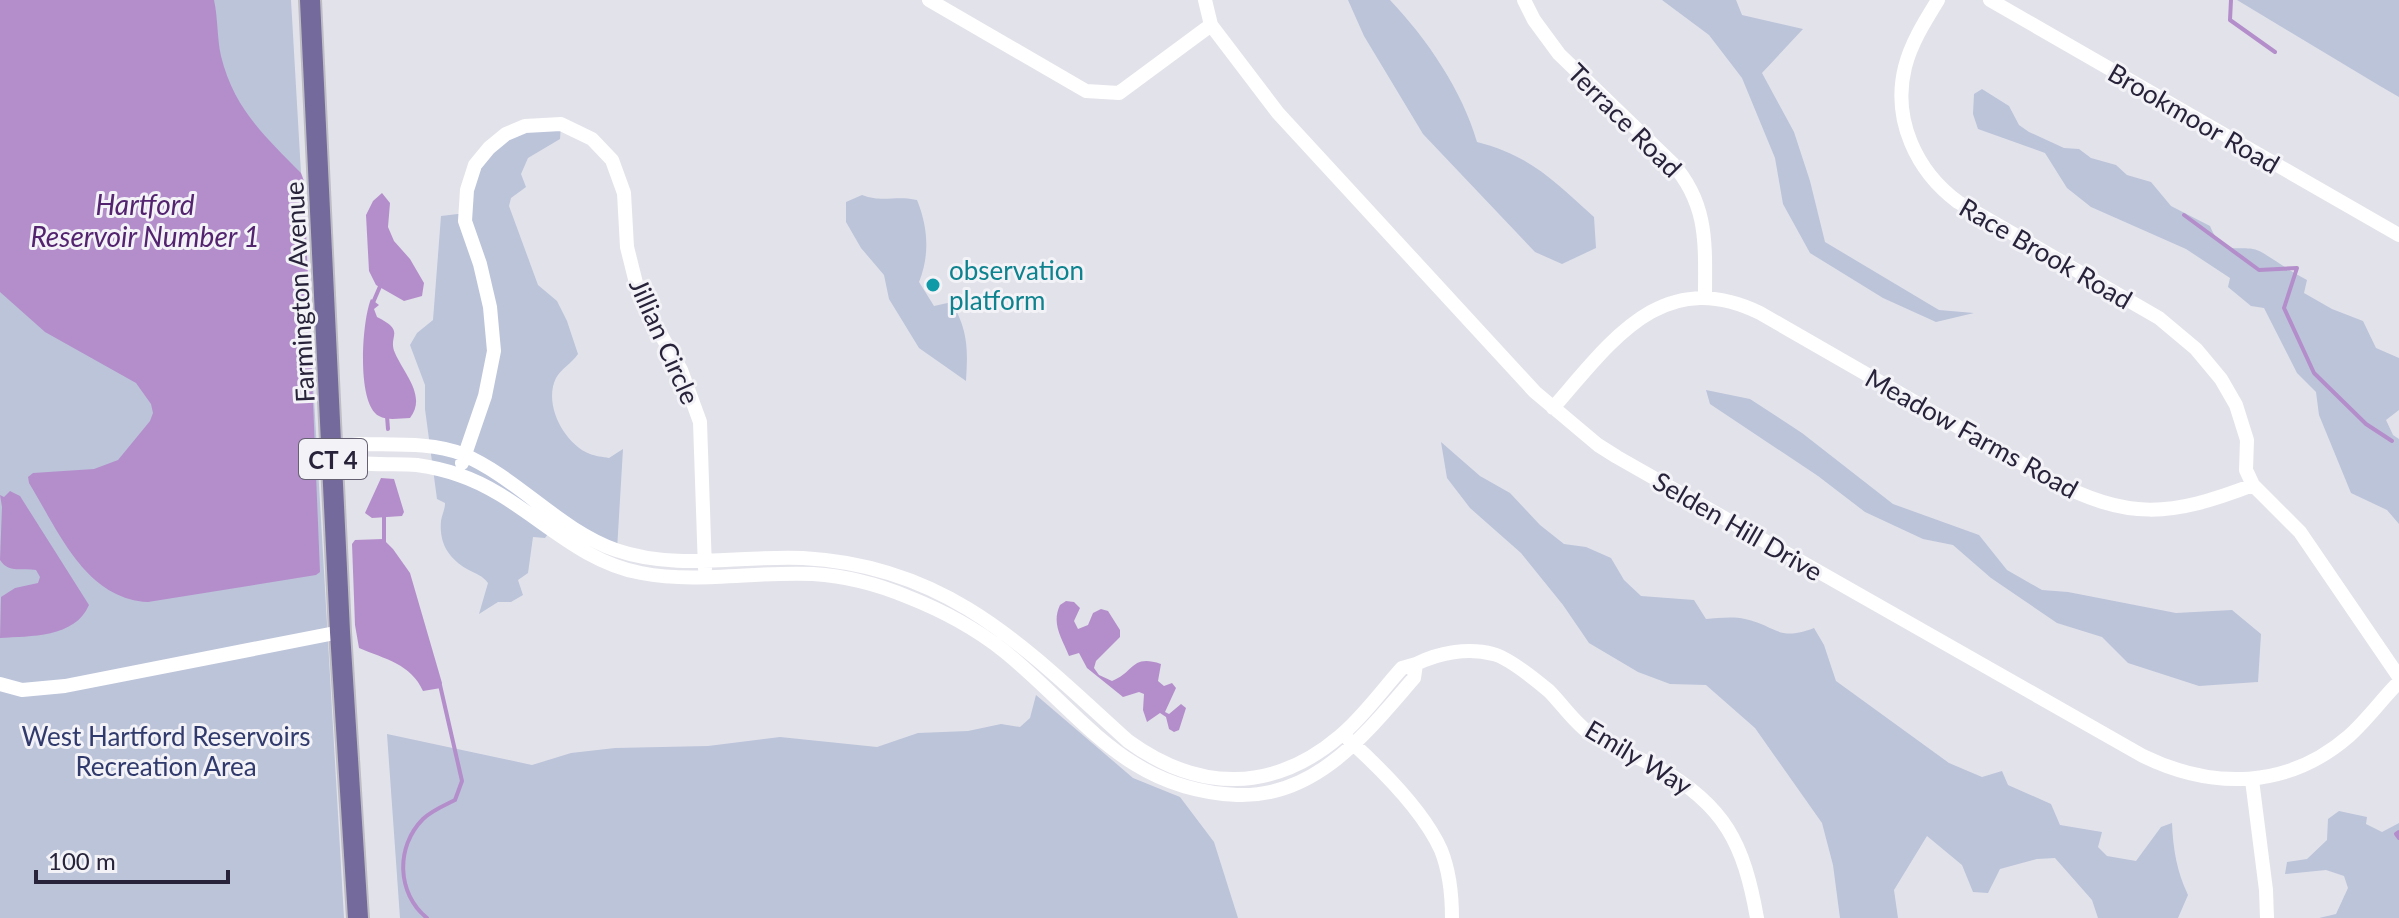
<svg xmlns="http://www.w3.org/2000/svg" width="2399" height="918" viewBox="0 0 2399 918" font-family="Lato,sans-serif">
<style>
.green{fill:#bcc4da}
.water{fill:#b48ecb}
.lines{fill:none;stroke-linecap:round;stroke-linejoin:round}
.stream{stroke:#b48ecb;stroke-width:4}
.primary-casing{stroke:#bebdc4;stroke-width:24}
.street{stroke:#fff;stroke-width:14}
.primary{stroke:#746a9c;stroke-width:20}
.culture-dot{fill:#0f9aa8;stroke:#f2f2f7;stroke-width:3}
.labels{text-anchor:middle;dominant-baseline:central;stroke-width:6;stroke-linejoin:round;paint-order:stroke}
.shield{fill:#f2f2f7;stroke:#656173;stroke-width:2}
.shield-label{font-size:24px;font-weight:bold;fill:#28233a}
.street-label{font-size:26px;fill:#28233a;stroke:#f2f2f7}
.culture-label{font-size:26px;fill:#0d838f;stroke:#f2f2f7;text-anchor:start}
.park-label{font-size:26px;fill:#313a6d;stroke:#f2f2f7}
.water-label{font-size:28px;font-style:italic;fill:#532370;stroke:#f2f2f7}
</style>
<rect width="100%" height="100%" fill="#e2e2ea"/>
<path class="green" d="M0 0H291L344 918H0Z
M1348 0H1390C1427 39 1462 90 1477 142 1531 156 1553 180 1594 217L1596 248 1562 264 1535 252 1423 134 1364 36Z
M1662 0H1736L1742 15 1803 29 1762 73 1794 132 1810 181 1825 242 1939 310 1974 313 1936 322 1883 298 1810 253 1783 204 1775 158 1742 78 1709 35Z
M2237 0H2399V97L2380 86Z
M1982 89 2009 106 2019 125 2029 132 2064 148 2079 149 2091 158 2116 165 2127 175 2151 182 2171 206 2210 226C2225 262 2242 240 2263 253 2278 262 2291 272 2307 280L2304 293 2332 309 2363 321 2376 348 2399 358V410L2386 420 2393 435 2399 439V524L2387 510 2351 493 2319 415 2316 392 2297 373 2264 308 2251 306 2228 287 2230 278 2186 249 2091 207 2067 188 2045 153 1978 129 1973 114 1974 94Z
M561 124 560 139 528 158 521 174 526 187 511 198 509 206 538 285 557 301 567 321 578 354C572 363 561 369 556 378 543 404 564 444 590 454 595 456 603 457 609 458L623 449 617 550 560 518 545 538 533 537 528 573 518 580 523 595 511 602H498L479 614 488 583C482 575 476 574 467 569 449 558 439 544 441 521 442 514 445 510 445 503L437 499 425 409V385L410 345 417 333 433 320 441 216 466 213 475 165 506 134Z
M862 195C884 203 894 195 917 200 928 227 930 255 919 282L934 306 952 302C968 332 968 348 966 381L919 348 889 299 884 275 861 248 846 222V202Z
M1706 390 1750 399 1802 433 1893 504 1979 535 2007 570 2042 590 2068 592 2176 613 2232 610 2261 634 2258 682 2199 686 2128 663 2102 637 2057 623 1991 578 1953 545 1923 539 1865 512 1818 476 1710 404Z
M1441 442 1480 476 1510 493 1540 525 1564 544 1586 547 1611 558 1624 580 1641 596 1694 600 1706 619C1718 618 1733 616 1745 619 1777 626 1778 642 1814 628L1824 645 1836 681 1949 763 1982 777 2002 771 2008 785 2051 804 2060 825 2102 832 2098 847 2107 856 2136 861 2161 827 2172 823C2173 849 2177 872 2188 895L2178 918H2098L2092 900 2055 858 2037 859 2000 869 1988 893 1973 892 1962 865 1927 836 1894 890 1898 918H1840L1833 865 1822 823 1755 728 1706 685 1670 684 1638 672 1589 643 1563 605 1521 553 1470 508 1447 478Z
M1036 695 1133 778 1180 797 1214 842 1238 918H400L387 734 532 765 571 753 615 748 708 746 780 737 877 747 918 733 968 731 1001 724 1020 727 1030 718Z
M2339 811 2367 817 2366 824 2382 832 2399 823V918H2319L2336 914 2348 888 2344 876 2326 870 2285 874 2287 862 2307 859 2327 840 2328 819Z"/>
<path class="water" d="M0 0H214C218 18 217 38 221 56 234 109 264 135 301 173L304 181 320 572 316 575 148 602C85 599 58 530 29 483L28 477 33 473 94 469 118 460 150 421 153 413 151 404 136 383 45 332 0 292Z
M382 193 390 203 388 227 394 241 410 259 424 283 422 296 404 301 376 285 369 271 366 215 373 201Z
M371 299 379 305 374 309 377 317C407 332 387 335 395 353 404 374 427 396 410 418 400 418 388 421 379 416 356 404 362 320 371 299Z
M381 478 394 479 404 512 402 516 372 518 365 513Z
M10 491 20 496 89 605C75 638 30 636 0 638L1 597 15 588 38 583 40 577 36 570C22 567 9 574 0 560L2 507 0 495 4 497Z
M383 539 393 549 410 573 442 683 441 688 423 691C411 664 385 659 359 648L355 625 352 544 355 540Z
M1066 601 1074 602 1080 608 1074 621 1078 629 1088 625 1093 613 1101 609 1108 611 1120 630V637L1096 661 1094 668 1099 675 1112 681C1135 672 1131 654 1161 664L1158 681 1164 686 1172 683 1176 688 1165 712 1169 714 1181 704 1186 708 1179 730 1174 732 1169 729 1166 717 1160 713 1147 722 1143 710 1144 694 1139 692 1123 697 1087 668 1079 653 1069 656C1062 638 1051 624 1060 605Z"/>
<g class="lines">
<path class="stream" d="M2231 0 2230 20 2275 52
M2184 215 2259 270 2297 268 2284 308 2314 373 2366 424 2392 441
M372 305 381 284
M387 416 388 429
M384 543V516
M2399 832 2396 834 2399 838
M427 918C397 894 395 847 423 819 431 811 445 805 455 800L462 781 440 685"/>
<defs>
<path id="primary" d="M310 0 340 632 358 918"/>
</defs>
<use href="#primary" class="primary-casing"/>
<path class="street" d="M929 0 1086 91 1119 93 1211 25
M1205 0 1211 25 1278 113 1535 392 1598 445 1617 457 2143 756C2213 790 2288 789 2349 736 2367 720 2382 699 2399 682
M1524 0 1534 20 1559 54 1672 163C1709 205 1705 245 1705 297
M1938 0C1925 21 1911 43 1905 67 1892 119 1916 171 1958 202L2159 318 2196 349 2221 379 2236 405 2247 440 2246 470 2253 485
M1990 0 2399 235
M1553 408C1611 342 1662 265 1760 313L2047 478C2129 521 2169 517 2253 485L2300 532 2399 677
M360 444C392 445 432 442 462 454 518 478 559 530 616 550 677 571 741 555 803 558 950 566 1026 649 1128 741 1198 792 1273 793 1340 736 1363 717 1382 690 1402 668L1416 664 1414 678C1367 732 1317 798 1237 795 1125 790 1083 715 1004 651 975 628 941 610 908 597 877 584 846 576 813 574 756 571 698 584 641 573 570 560 525 497 459 475 445 470 431 467 417 465 389 462 358 469 333 454L346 446Z
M462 463 485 396 494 351 490 307 480 264 465 221 467 190 475 165 489 148 506 134 525 126 561 124 592 139 612 160 624 193 627 247 636 283 652 319 681 370 700 422 705 569
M1416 664C1438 653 1468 647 1493 654 1507 657 1537 681 1549 691 1563 705 1575 724 1592 735 1612 748 1636 756 1657 767 1725 805 1744 844 1757 918
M0 684 22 690 65 686 340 632
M1349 740C1380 768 1424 812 1441 850 1449 870 1452 897 1452 918
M2252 780 2266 890 2267 918"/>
<use href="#primary" class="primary"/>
</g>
<circle class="culture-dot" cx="933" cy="285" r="8"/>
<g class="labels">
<rect class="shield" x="299" y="439" width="68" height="40" rx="6"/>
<g class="shield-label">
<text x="333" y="459">CT 4</text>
</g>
<g class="street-label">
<text transform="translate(2194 118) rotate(30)">Brookmoor Road</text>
<text transform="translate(1625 120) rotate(45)">Terrace Road</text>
<text transform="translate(2046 253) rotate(30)">Race Brook Road</text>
<text transform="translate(299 292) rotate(-93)">Farmington Avenue</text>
<text transform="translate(665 341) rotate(66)">Jillian Circle</text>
<text transform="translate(1972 433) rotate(29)">Meadow Farms Road</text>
<text transform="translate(1738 526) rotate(30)">Selden Hill Drive</text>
<text transform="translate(1639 757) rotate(31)">Emily Way</text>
</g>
<g class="culture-label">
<text x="949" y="270">observation<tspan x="949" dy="30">platform</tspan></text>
</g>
<g class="park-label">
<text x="166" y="736">West Hartford Reservoirs<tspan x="166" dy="30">Recreation Area</tspan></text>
</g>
<g class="water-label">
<text x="145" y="204">Hartford<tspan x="145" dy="32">Reservoir Number 1</tspan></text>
</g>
</g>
<path d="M36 870v12h192v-12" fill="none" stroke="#28233a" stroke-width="4"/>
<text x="48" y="870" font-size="24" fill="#28233a" stroke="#f2f2f7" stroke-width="6" paint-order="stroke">100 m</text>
</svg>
